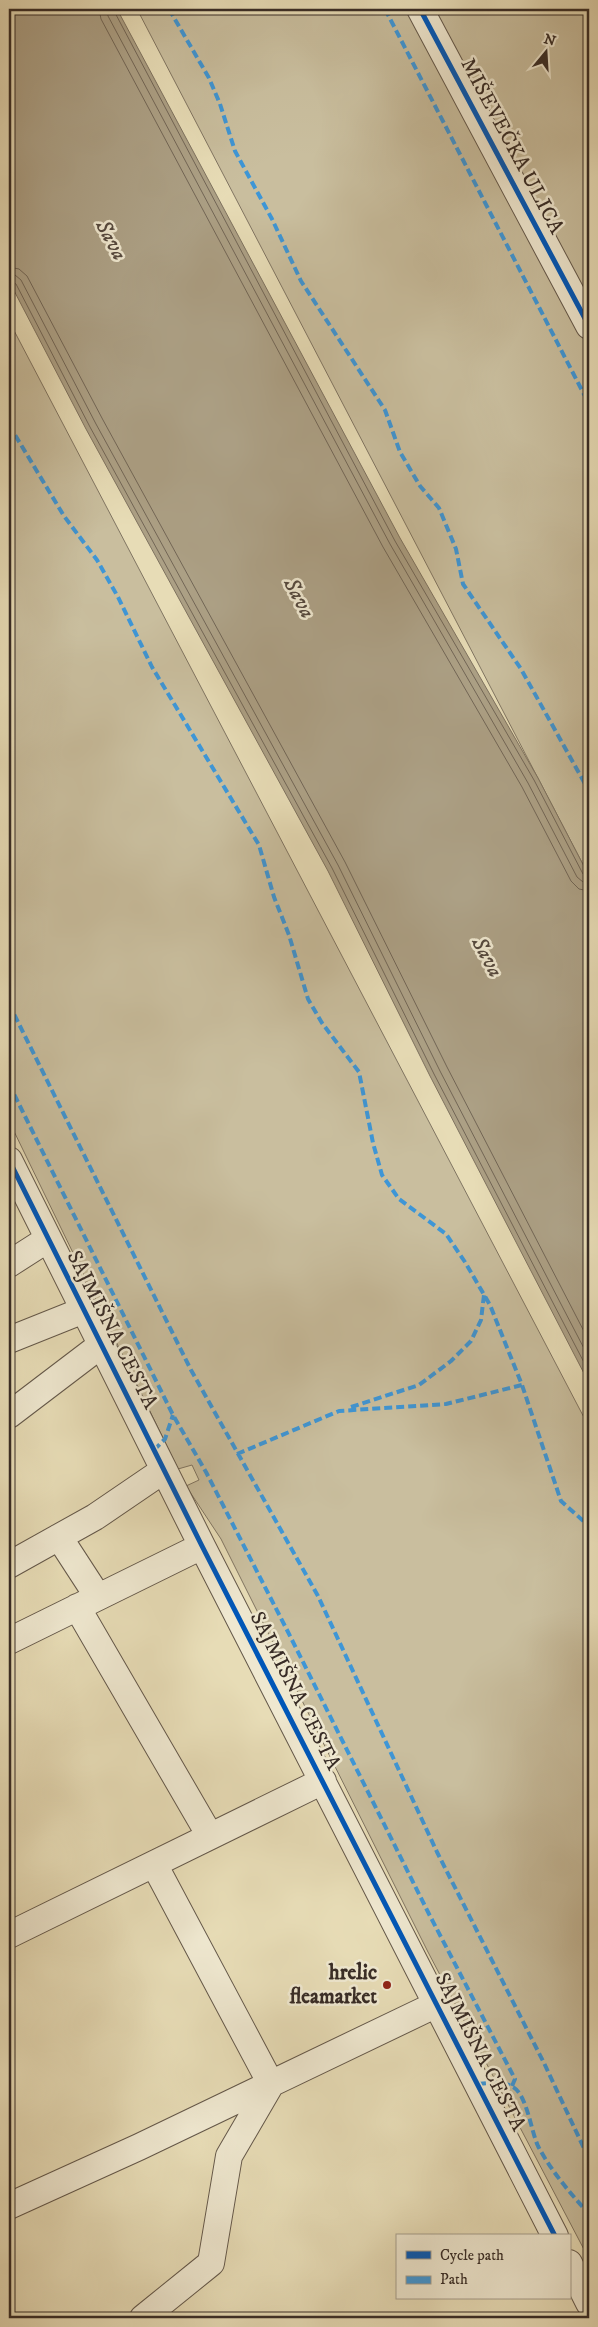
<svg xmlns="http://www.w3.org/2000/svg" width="598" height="2327" viewBox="0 0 598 2327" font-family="'IM FELL DW Pica',serif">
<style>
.green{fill:#c9be9e;stroke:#807562}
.water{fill:#aca085;stroke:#7e725f}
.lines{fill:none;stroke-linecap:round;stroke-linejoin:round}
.shore{stroke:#726656;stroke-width:1}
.minor-casing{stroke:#64584a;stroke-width:28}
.minor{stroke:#efe8d0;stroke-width:26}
.quiet{stroke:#3e96d6;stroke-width:4;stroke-dasharray:8 4;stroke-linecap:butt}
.cycleway-casing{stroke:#efe8d0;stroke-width:8}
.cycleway{stroke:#0057b8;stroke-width:5}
.poi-dot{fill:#8f2418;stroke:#efe8d0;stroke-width:2}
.labels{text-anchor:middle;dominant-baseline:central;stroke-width:5;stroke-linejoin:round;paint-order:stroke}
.street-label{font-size:21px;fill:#382c26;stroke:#efe8d0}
.poi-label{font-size:21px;font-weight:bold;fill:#382c26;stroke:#efe8d0;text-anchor:end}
.water-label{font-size:22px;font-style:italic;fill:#55493e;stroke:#efe8d0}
</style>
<rect width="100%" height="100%" fill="#e7dcb6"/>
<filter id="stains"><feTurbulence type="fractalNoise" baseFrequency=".004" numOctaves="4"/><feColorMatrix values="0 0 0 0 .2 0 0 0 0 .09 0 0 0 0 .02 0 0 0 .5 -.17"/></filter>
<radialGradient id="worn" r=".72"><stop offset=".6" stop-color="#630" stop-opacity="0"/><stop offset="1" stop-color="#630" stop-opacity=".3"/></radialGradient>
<path class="green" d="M137 9H408L589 344V876Z
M430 9H589V307Z
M9 321 589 1427V2259L428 1952 221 1539 186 1486 199 1480 192 1465 178 1469 9 1121Z"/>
<path class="water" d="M9 9H117L400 538 538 778 589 876V1383L430 1076 328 871 86 429 9 281Z"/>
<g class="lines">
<path class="shore" d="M99 9 101 19 383 547 522 787 571 881 579 889 589 891
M106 9 108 16 390 544 528 783 577 877 583 882 589 883
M113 9 395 541 534 780 583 874 589 877
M9 267 19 269 27 276 103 420 345 862 447 1067 589 1341
M9 274 15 275 21 280 96 424 338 865 440 1071 589 1358
M9 280 16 284 90 427 332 868 434 1074 589 1372"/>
<defs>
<path id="minor" d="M420 9 589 326
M9 1160 202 1546 555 2236
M9 1264 48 1239
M9 1340 84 1310
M9 1415 101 1345
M59 1537 98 1597
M9 1565 95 1517 164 1470
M77 1607 210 1836
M9 1641 202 1546
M9 1935 323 1781
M9 2206 139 2147 437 2004
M569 2263 589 2303
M143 2318 211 2263 229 2156 271 2084 154 1864"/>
</defs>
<use href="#minor" class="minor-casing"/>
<use href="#minor" class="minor"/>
<path class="quiet" d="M169 9 209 78 220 104 235 151 272 219 301 281 385 410 400 452 420 486 439 508 456 549 463 584 521 669 589 791
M385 9 589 404
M9 425 64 516 97 560 118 597 152 667 259 845 274 897 289 935 308 999 322 1023 359 1072 373 1143 382 1175 399 1199 446 1234 465 1262 490 1305 522 1385 561 1501 589 1526
M9 1004 191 1370 318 1596 437 1852 544 2063 589 2159
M9 1084 173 1415 206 1472 287 1630 429 1914 515 2079 512 2086
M351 1407 419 1385 451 1361 471 1341 481 1320 484 1295
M154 1450 165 1439 173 1415
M237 1454 339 1411 446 1404 522 1385
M478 2084C488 2083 504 2081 513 2087 527 2095 531 2131 538 2146 551 2171 571 2194 589 2214"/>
<defs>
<path id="cycleway" d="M420 9 589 326
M9 1160 202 1546 555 2236"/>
</defs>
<use href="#cycleway" class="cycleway-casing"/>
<use href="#cycleway" class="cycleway"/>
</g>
<circle class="poi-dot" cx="387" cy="1985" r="5"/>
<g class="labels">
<g class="street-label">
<text transform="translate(512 146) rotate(62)">MIŠEVEČKA ULICA</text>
<text transform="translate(112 1330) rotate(63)">SAJMIŠNA CESTA</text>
<text transform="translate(295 1691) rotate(63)">SAJMIŠNA CESTA</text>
<text transform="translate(480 2052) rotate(63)">SAJMIŠNA CESTA</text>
</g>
<g class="poi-label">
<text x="377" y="1973">hrelic<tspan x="377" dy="24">fleamarket</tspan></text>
</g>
<g class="water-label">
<text transform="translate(111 240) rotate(62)">Sava</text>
<text transform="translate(299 598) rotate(62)">Sava</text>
<text transform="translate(487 957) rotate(62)">Sava</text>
</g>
</g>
<rect width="598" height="2327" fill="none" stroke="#e7dcb6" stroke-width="30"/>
<rect x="10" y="10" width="578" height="2307" fill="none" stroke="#382c26" stroke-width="2.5"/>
<rect x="15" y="15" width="568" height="2297" fill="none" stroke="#382c26"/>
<rect x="396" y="2234" width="175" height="65" fill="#efe8d0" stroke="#a69d8c"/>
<rect x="406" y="2251" width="25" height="8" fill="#0057b8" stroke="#a69d8c"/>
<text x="440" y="2260" font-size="15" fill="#382c26">Cycle path</text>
<rect x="406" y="2276" width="25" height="8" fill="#3e96d6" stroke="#a69d8c"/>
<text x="440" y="2284" font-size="15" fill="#382c26">Path</text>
<g transform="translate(546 52) rotate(18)" stroke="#efe8d0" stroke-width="4" paint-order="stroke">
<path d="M0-4L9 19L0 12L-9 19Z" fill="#382c26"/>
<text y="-8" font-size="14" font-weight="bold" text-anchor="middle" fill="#382c26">N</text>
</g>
<rect width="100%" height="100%" filter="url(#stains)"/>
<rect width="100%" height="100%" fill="url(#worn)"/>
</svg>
